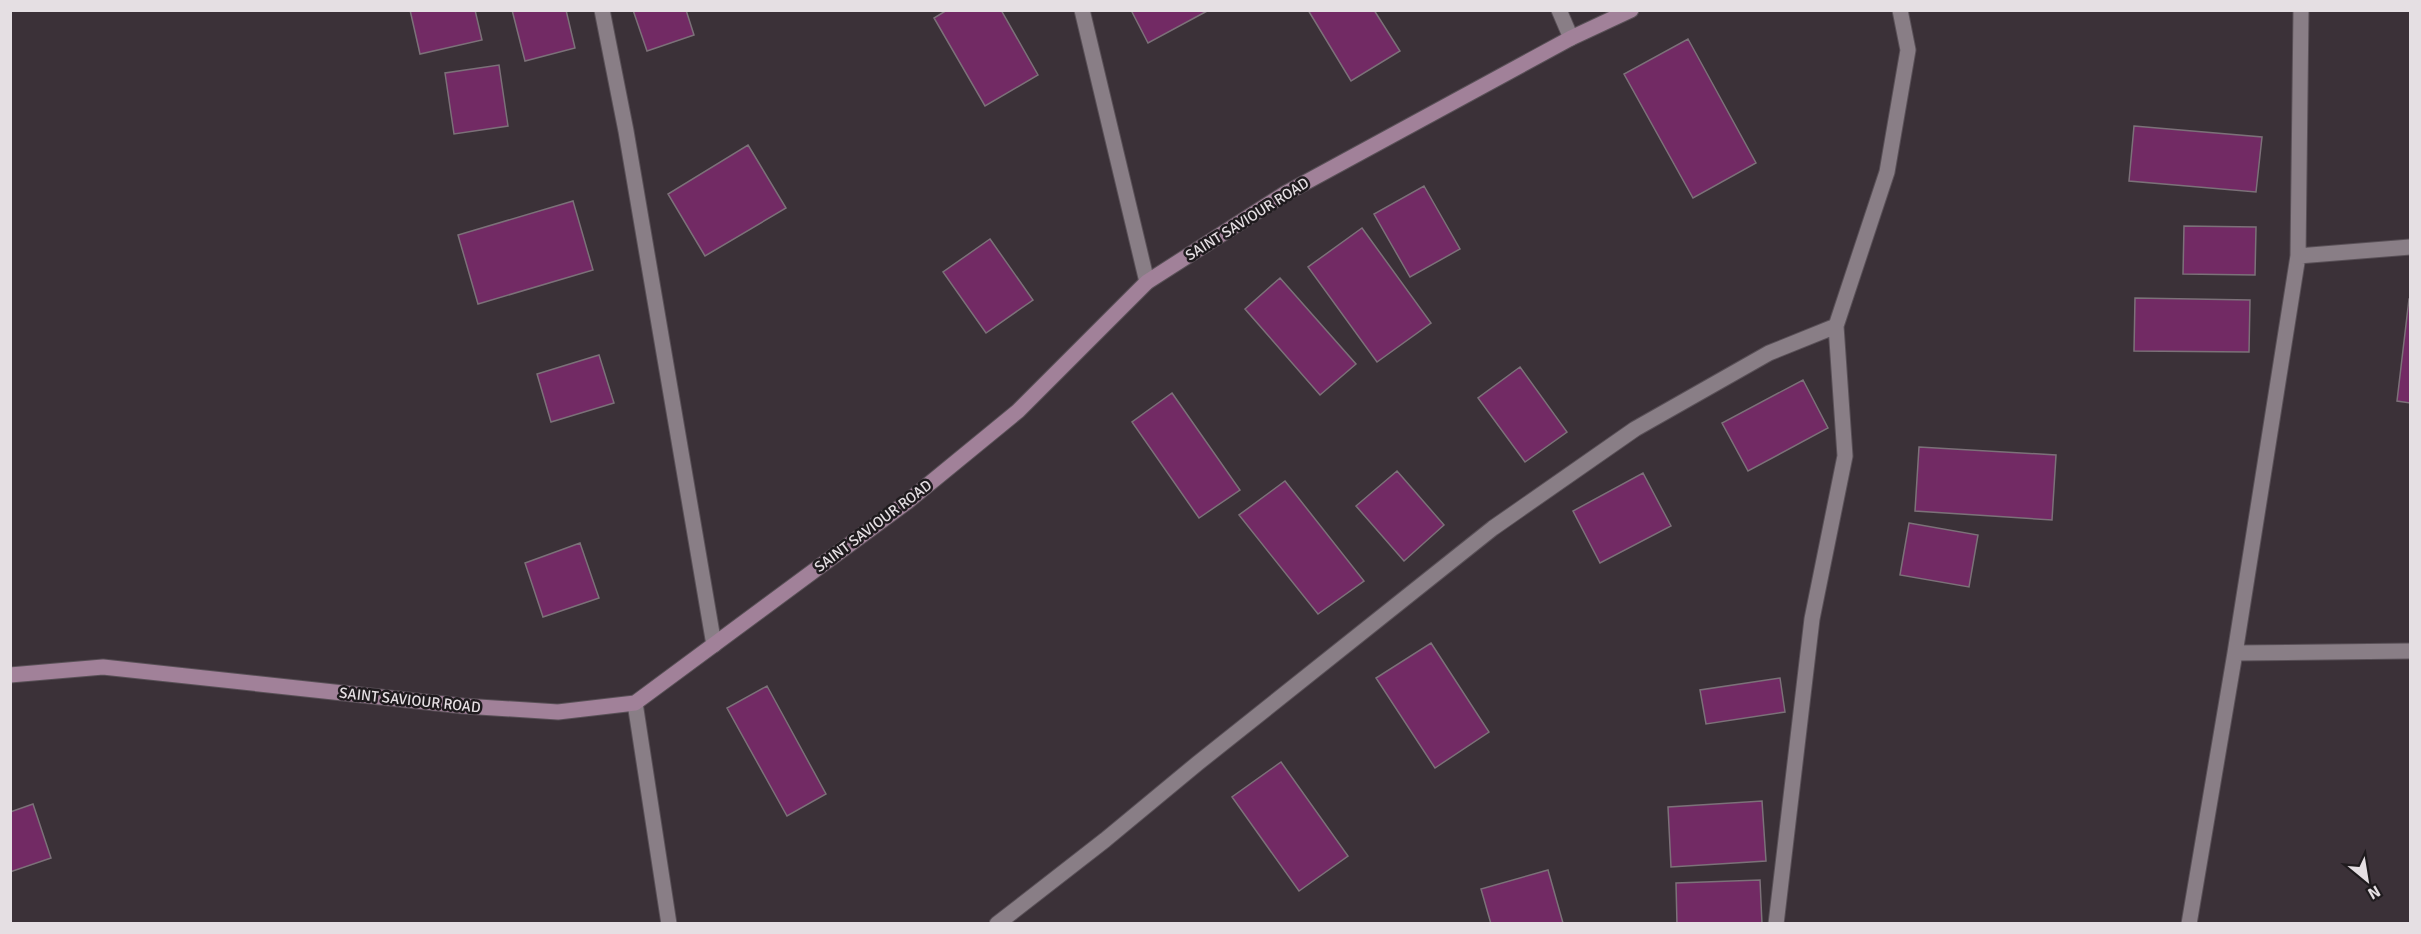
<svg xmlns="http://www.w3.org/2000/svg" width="2421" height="934" viewBox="0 0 2421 934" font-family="Signika,sans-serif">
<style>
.building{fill:#722a64;stroke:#7c7179;stroke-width:1.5}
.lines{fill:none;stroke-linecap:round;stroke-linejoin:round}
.street-casing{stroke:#595057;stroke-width:17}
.secondary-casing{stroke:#595057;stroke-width:17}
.street{stroke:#897e86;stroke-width:15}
.secondary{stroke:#a18199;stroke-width:15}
.labels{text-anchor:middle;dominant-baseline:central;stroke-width:5;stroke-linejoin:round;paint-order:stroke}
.street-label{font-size:15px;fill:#e5dfe3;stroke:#1f1b1e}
</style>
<rect width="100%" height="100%" fill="#3b3138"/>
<path class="building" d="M410 10H475L482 40 420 54Z
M512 10H566L575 48 525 61Z
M633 10H686L694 35 647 51Z
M947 10H1001L1038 75 985 106 934 18Z
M1131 10H1209L1148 43Z
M1308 10H1374L1400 51 1351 81Z
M1688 39 1756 163 1693 198 1624 74Z
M499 65 508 126 454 134 445 73Z
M2134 126 2262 137 2256 192 2129 181Z
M748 145 786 208 705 256 668 194Z
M1424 186 1460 249 1410 277 1374 214Z
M573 201 593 270 478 304 458 235Z
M2184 226 2256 227 2255 275 2183 274Z
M1362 228 1431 323 1377 362 1308 267Z
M990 239 1033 300 986 333 943 272Z
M1280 278 1356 364 1320 395 1245 309Z
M2135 298 2250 300 2249 352 2134 351Z
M2409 299H2410V403L2397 401Z
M599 355 614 403 551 422 537 374Z
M1520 367 1567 432 1525 462 1478 398Z
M1803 380 1828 428 1748 471 1722 423Z
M1172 393 1240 490 1199 518 1132 422Z
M1919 447 2056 455 2052 520 1915 511Z
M1397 471 1444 525 1404 561 1356 506Z
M1643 473 1671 526 1600 563 1573 511Z
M1285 481 1364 581 1318 614 1239 515Z
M1909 523 1978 535 1969 587 1900 575Z
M580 543 599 598 543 617 525 563Z
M1431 643 1489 732 1435 768 1376 678Z
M1780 678 1785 712 1706 724 1700 690Z
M767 686 826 794 787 816 727 708Z
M1281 762 1348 856 1299 891 1232 797Z
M1762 801 1766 861 1671 867 1668 807Z
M33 804 51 858 10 872V812Z
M1548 870 1563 923 1491 924 1481 889Z
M1760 880 1762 924H1677L1676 883Z"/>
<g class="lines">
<defs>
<path id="street" d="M602 10 626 131 714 645
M1082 10 1147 282
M1559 10 1571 38
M2298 256 2410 247
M2235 653 2410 651
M635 703 669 924
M997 924 1105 840 1198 763 1493 528 1635 429 1769 353 1836 326 1887 172 1908 50 1900 10
M1776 924 1812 619 1845 456 1836 326
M2189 924 2235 653 2298 256 2301 10"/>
<path id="secondary" d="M10 675 103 667 463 706 558 712 635 703 907 502 1018 411 1147 282 1286 193 1571 38 1631 10"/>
</defs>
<use href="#street" class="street-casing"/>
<use href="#secondary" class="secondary-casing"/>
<use href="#street" class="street"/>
<use href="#secondary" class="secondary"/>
</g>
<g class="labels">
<g class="street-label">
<text transform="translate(1247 219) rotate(-32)">SAINT SAVIOUR ROAD</text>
<text transform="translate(873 526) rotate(-37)">SAINT SAVIOUR ROAD</text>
<text transform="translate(410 700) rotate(6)">SAINT SAVIOUR ROAD</text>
</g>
</g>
<rect width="2421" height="934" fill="none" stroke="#e5dfe3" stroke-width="24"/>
<g transform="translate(2367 880) rotate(150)" stroke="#1f1b1e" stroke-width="4.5" paint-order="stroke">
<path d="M0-4.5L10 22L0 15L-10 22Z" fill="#e5dfe3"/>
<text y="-9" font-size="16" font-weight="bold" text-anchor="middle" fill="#e5dfe3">N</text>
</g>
</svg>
